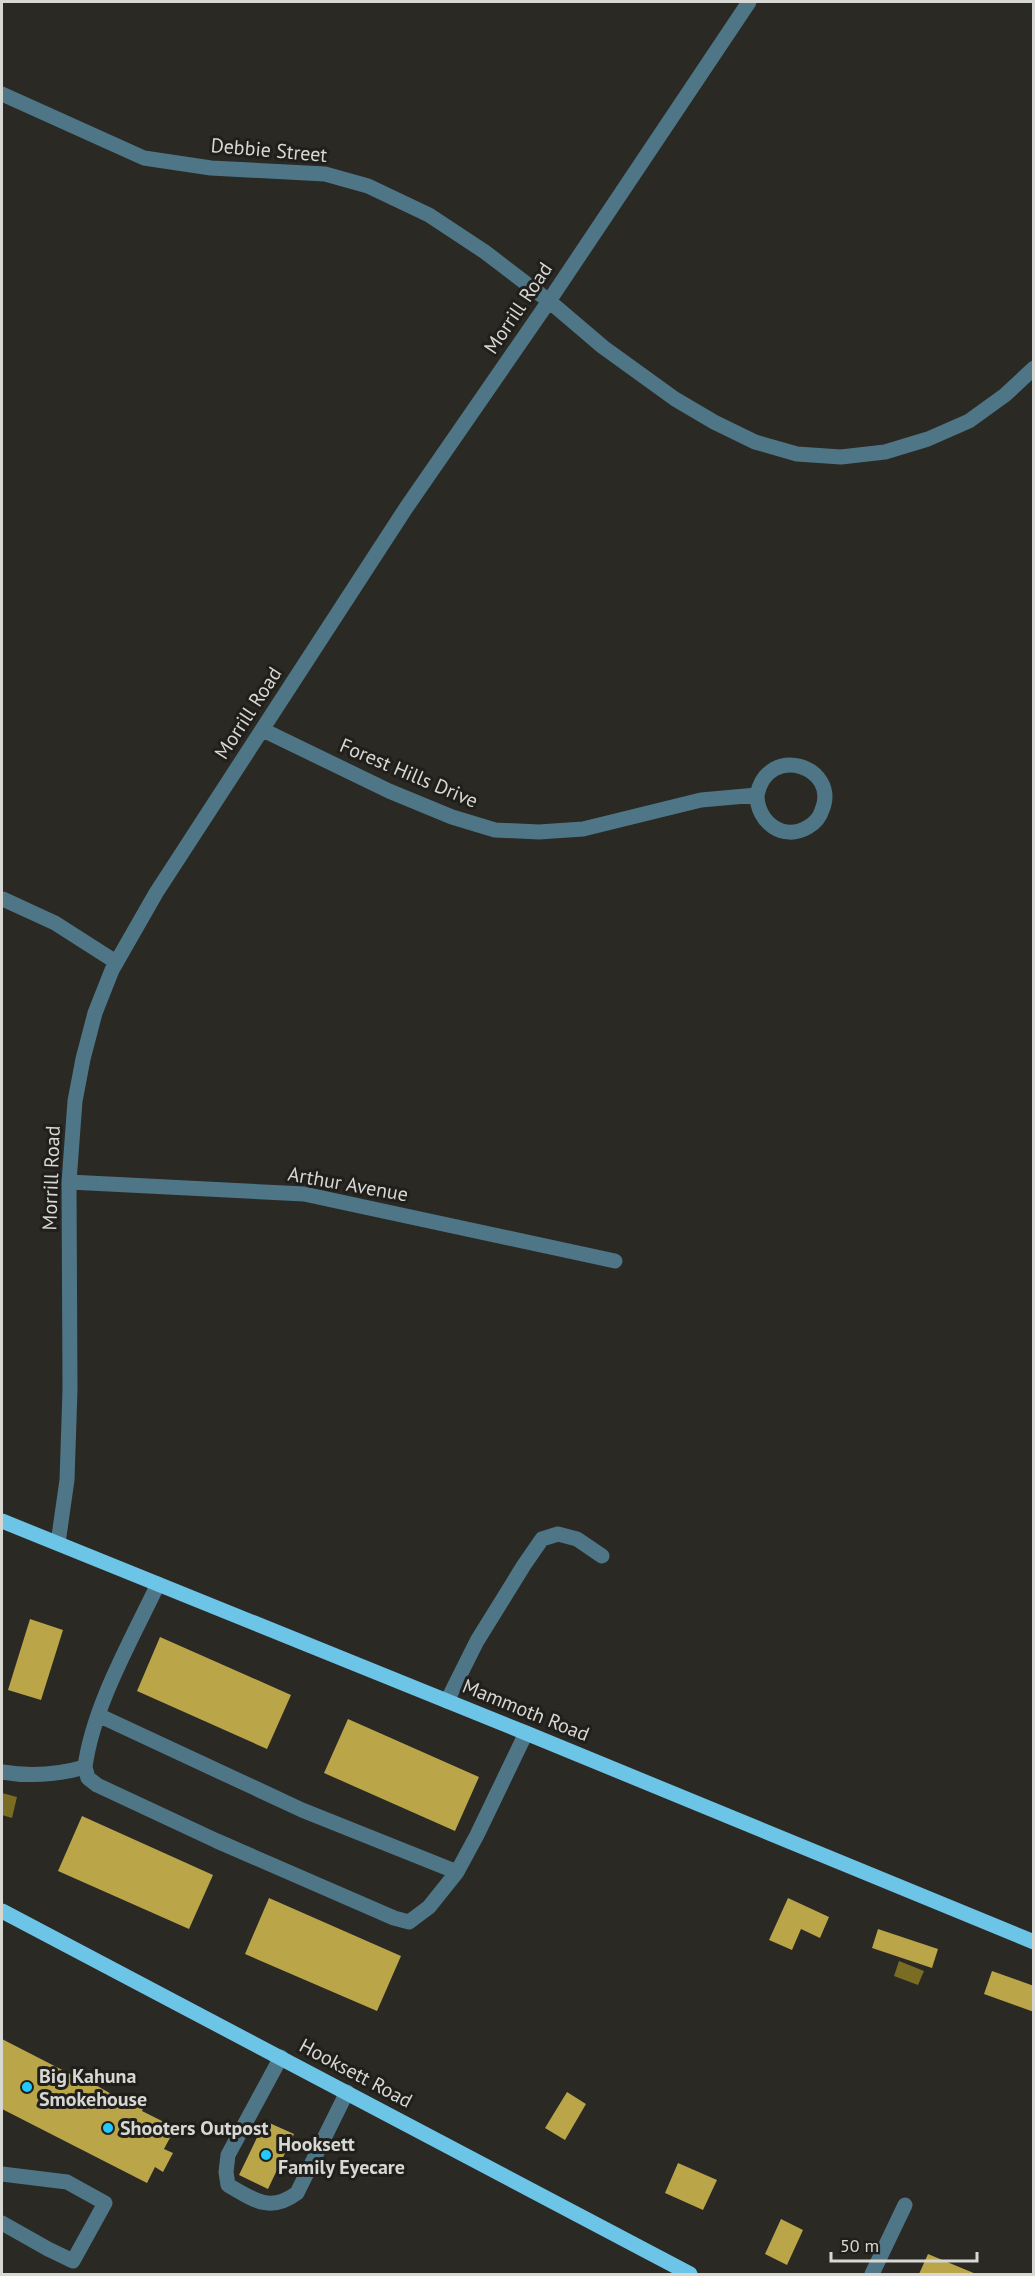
<svg xmlns="http://www.w3.org/2000/svg" width="1035" height="2276" viewBox="0 0 1035 2276" font-family="'PT Sans',sans-serif">
<style>
.water{fill:#7b6c24}
.building{fill:#baa548}
.lines{fill:none;stroke-linecap:round;stroke-linejoin:round}
.minor{stroke:#4e7687;stroke-width:15}
.major{stroke:#6cc4e7;stroke-width:15}
.poi-dot{fill:#22c9fe;stroke:#201f1b;stroke-width:2}
.labels{text-anchor:middle;dominant-baseline:central;stroke-width:6;stroke-linejoin:round;paint-order:stroke}
.street-label{font-size:20px;fill:#d7d7d4;stroke:#201f1b}
.poi-label{font-size:20px;font-weight:bold;fill:#d7d7d4;stroke:#201f1b;text-anchor:start}
</style>
<rect width="100%" height="100%" fill="#2a2924"/>
<path class="water" d="M2 1793 17 1797 12 1818 2 1815Z
M899 1961 924 1971 918 1985 894 1976Z"/>
<path class="building" d="M30 1619 63 1630 41 1700 8 1690Z
M160 1637 291 1695 267 1749 137 1691Z
M348 1719 479 1777 455 1831 324 1773Z
M82 1816 213 1875 189 1929 58 1871Z
M269 1898 401 1956 377 2011 245 1954Z
M788 1898 829 1917 820 1938 801 1929 792 1950 769 1940Z
M878 1929 938 1949 932 1968 872 1948Z
M992 1971 1034 1986V2012L984 1994Z
M2 2039 72 2075 73 2072 127 2103 128 2101 143 2108 142 2111 164 2122 161 2128 172 2134 164 2149 173 2153 163 2172 155 2167 147 2183 2 2109Z
M567 2092 586 2104 565 2140 545 2128Z
M265 2121 294 2134 268 2189 239 2175Z
M678 2163 717 2180 703 2210 665 2193Z
M781 2219 803 2230 787 2265 765 2254Z
M928 2254 976 2274H919Z"/>
<g class="lines">
<path class="minor" d="M2 94 144 158 211 168 325 174 368 186 429 215 485 252 549 301 603 347 675 399 714 422 755 442 797 454 841 457 885 452 928 439 969 421 1005 395 1034 368
M263 730 389 791 452 817 495 830 539 832 583 829 701 800 757 795C768 742 840 767 822 810 820 817 815 823 808 827 783 842 757 822 757 795
M3 899 55 923 116 962
M69 1182 304 1194 615 1261
M58 1543 67 1480 70 1390 69 1182 75 1101 83 1059 95 1013 112 970 156 893 406 508 549 301 749 2
M447 1701 477 1641 524 1565 542 1539 558 1534 577 1539 602 1556
M85 1767 88 1778 97 1785 217 1841 394 1918 409 1922 429 1907 457 1872 302 1810 98 1715
M2 1772C31 1777 57 1775 85 1767 93 1706 132 1639 158 1584
M457 1872 477 1835 526 1733
M281 2057 228 2155 226 2172 228 2185C254 2200 270 2213 297 2193L347 2092
M2 2174 67 2182 105 2203 73 2261 48 2249 2 2223
M872 2274 905 2205"/>
<path class="major" d="M2 1521 526 1733 1034 1942
M2 1911 690 2274"/>
</g>
<g class="poi-dot">
<circle cx="27" cy="2087" r="6"/>
<circle cx="108" cy="2128" r="6"/>
<circle cx="266" cy="2155" r="6"/>
</g>
<g class="labels">
<g class="street-label">
<text transform="translate(269 150) rotate(5)">Debbie Street</text>
<text transform="translate(518 308) rotate(-56)">Morrill Road</text>
<text transform="translate(248 713) rotate(-57)">Morrill Road</text>
<text transform="translate(409 773) rotate(23)">Forest Hills Drive</text>
<text transform="translate(51 1178) rotate(-88)">Morrill Road</text>
<text transform="translate(348 1184) rotate(10)">Arthur Avenue</text>
<text transform="translate(526 1710) rotate(22)">Mammoth Road</text>
<text transform="translate(356 2073) rotate(28)">Hooksett Road</text>
</g>
<g class="poi-label">
<text x="39" y="2076">Big Kahuna<tspan x="39" dy="23">Smokehouse</tspan></text>
<text x="120" y="2128">Shooters Outpost</text>
<text x="278" y="2144">Hooksett<tspan x="278" dy="23">Family Eyecare</tspan></text>
</g>
</g>
<rect width="1035" height="2276" fill="none" stroke="#d7d7d4" stroke-width="6"/>
<path d="M831 2252v9h146v-9" fill="none" stroke="#d7d7d4" stroke-width="3"/>
<text x="840" y="2252" font-size="18" fill="#d7d7d4" stroke="#201f1b" stroke-width="4.5" paint-order="stroke">50 m</text>
</svg>
